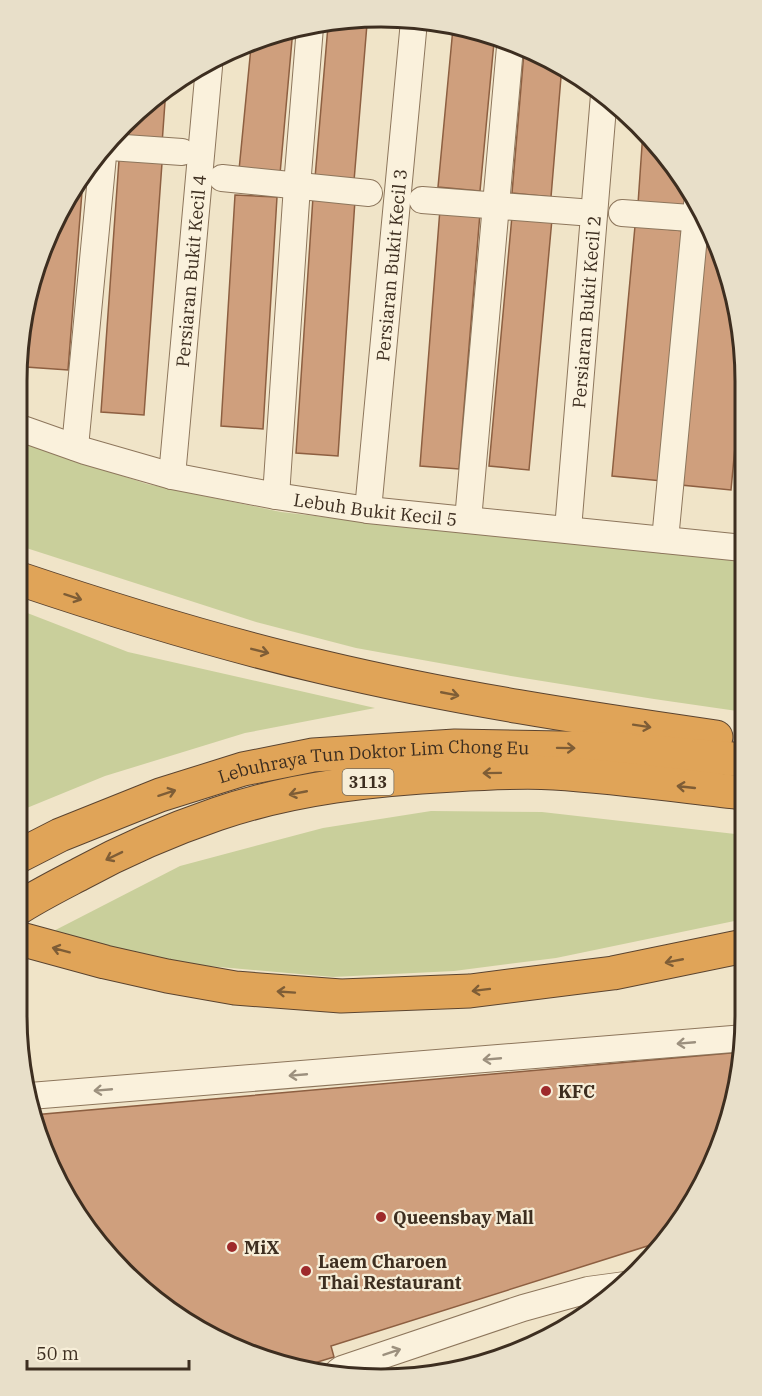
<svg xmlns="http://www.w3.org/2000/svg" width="762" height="1396" viewBox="0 0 762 1396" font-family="'IBM Plex Serif',serif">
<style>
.green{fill:#c9cf9b}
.building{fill:#cf9f7d;stroke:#8d5f41;stroke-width:1.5}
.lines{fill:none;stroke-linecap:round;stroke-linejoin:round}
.minor-casing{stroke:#8d765c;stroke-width:28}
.highway-casing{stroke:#5b4430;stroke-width:35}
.minor{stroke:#faf1dc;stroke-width:26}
.highway{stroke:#e0a458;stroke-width:33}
.oneway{stroke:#7e5d36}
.oneway2{stroke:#9c907e}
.poi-dot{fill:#9e2a2b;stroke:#f7eed8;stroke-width:2}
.labels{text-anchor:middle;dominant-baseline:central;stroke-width:4.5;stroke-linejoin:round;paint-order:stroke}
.shield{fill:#f7eed8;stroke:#756857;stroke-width:1.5}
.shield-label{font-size:16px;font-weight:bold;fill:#3d2e20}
.street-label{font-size:18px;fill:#3d2e20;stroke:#f7eed8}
.poi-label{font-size:18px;font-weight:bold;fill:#3d2e20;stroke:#f7eed8;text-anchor:start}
.rim{fill:none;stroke:#3d2e20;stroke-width:3}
</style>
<rect width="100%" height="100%" fill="#f0e4c8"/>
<path class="green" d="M17 441 147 484 281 512 420 528 743 560 744 712 654 699 511 676 356 648 256 622 17 545Z
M17 609 128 652 375 708 245 733 105 776 17 812Z
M431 811 542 812 744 835V919L556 958 454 971 333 977 162 962 38 939 180 866 323 828Z"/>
<path class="building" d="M367 24 354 181 315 178 328 26Z
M453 28 494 42 480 191 438 187Z
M286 29H293L280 174 239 170 251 47Z
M524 52 562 65 551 197 512 193Z
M166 88 162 144 124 141 125 131 159 92Z
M643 131 684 178 689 188 688 208 638 204Z
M119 160 162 163 144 415 101 412Z
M83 179 68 370 26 367 32 278 65 199Z
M235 195 277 197 263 429 221 426Z
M313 197 355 200 338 456 296 453Z
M440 209 480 213 459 469 420 466Z
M512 216 552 219 529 470 489 466Z
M635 226 685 231 662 481 612 476Z
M704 231H710L726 264 742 334 743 360 731 490 681 485Z
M742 1052 733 1110 697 1197 660 1242 331 1346 334 1357 311 1364 313 1370 287 1367 179 1318 92 1237 36 1132 33 1115Z"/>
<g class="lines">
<defs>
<g id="minor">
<path d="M110 147 182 152"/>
<path d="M222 178 369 193"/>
<path d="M422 200 580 212"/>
<path d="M622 213 704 219"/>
<path id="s1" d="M17 427 85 451 172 476 276 496 368 510 743 548"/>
<path d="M75 447 103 156"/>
<path id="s2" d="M172 476 209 67"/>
<path d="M276 496 297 186 310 27"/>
<path id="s3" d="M368 510 414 21"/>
<path d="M468 520 510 47"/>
<path id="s4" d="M568 529 604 95"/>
<path d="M665 540 697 204"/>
<path d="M30 1096 745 1038"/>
<path d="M338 1372 342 1369 523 1308 588 1290 625 1285"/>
</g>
<g id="highway">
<path d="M17 578C118 612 219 643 322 667 452 698 584 718 716 737"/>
<path id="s5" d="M17 857 60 835 160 795 243 769 313 755 455 746 617 749 744 760"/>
<path d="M17 909C37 896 59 885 80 874 124 850 170 830 217 814 293 788 375 779 454 775 487 773 521 771 554 773 618 777 681 786 744 793"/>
<path d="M17 938 105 962 167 976 235 988 341 996 470 991 613 973 744 946"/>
</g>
</defs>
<use href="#minor" class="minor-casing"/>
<use href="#highway" class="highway-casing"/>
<use href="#minor" class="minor"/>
<use href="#highway" class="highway"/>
</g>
<defs><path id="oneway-shaft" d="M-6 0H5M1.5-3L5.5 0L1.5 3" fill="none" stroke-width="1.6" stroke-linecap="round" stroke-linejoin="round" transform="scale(1.5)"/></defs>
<g class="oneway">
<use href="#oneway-shaft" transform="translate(73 597) rotate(18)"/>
<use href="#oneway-shaft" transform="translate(260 651) rotate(14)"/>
<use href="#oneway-shaft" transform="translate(450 694) rotate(11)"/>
<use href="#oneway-shaft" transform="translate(642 726) rotate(9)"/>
<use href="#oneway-shaft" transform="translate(566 748) rotate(1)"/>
<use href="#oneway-shaft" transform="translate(492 773) rotate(179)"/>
<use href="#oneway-shaft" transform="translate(686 787) rotate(-174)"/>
<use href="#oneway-shaft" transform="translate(167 793) rotate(-18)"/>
<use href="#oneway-shaft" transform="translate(298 793) rotate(169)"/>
<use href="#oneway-shaft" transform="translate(114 856) rotate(154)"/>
<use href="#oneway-shaft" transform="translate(61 950) rotate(-165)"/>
<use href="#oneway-shaft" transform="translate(674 961) rotate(169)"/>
<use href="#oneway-shaft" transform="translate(481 990) rotate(173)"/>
<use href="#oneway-shaft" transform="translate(286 992) rotate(-176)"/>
</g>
<g class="oneway2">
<use href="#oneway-shaft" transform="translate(686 1043) rotate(175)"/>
<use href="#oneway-shaft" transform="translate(492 1059) rotate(175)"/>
<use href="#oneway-shaft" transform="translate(298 1075) rotate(175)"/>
<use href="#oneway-shaft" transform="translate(103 1090) rotate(175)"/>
<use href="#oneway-shaft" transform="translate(392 1352) rotate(-19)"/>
</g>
<g class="poi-dot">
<circle cx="546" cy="1091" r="6"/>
<circle cx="381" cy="1217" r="6"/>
<circle cx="232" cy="1247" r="6"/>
<circle cx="306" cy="1271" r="6"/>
</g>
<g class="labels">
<rect class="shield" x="342.5" y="769" width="51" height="26" rx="4.5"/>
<g class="shield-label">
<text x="368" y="782">3113</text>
</g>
<g class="street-label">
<text stroke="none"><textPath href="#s3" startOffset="246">Persiaran Bukit Kecil 3</textPath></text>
<text stroke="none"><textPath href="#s2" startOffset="206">Persiaran Bukit Kecil 4</textPath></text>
<text stroke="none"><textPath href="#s4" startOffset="218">Persiaran Bukit Kecil 2</textPath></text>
<text stroke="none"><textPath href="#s1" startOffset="369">Lebuh Bukit Kecil 5</textPath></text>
<text stroke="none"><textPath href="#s5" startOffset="374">Lebuhraya Tun Doktor Lim Chong Eu</textPath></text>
</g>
<g class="poi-label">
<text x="558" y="1091">KFC</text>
<text x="393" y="1217">Queensbay Mall</text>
<text x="244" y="1247">MiX</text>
<text x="318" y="1261">Laem Charoen<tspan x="318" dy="21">Thai Restaurant</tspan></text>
</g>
</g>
<path d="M0 0H762V1396H0ZM381 27H381A354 354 0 0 1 735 381V1015A354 354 0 0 1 381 1369H381A354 354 0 0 1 27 1015V381A354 354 0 0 1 381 27Z" fill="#e8dfc9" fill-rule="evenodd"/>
<path class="rim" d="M381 27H381A354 354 0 0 1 735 381V1015A354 354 0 0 1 381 1369H381A354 354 0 0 1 27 1015V381A354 354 0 0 1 381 27Z"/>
<path d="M27 1360v9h162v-9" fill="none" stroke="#3d2e20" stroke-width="3"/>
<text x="36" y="1360" font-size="18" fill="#3d2e20" stroke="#f7eed8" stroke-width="4.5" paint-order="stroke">50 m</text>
</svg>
